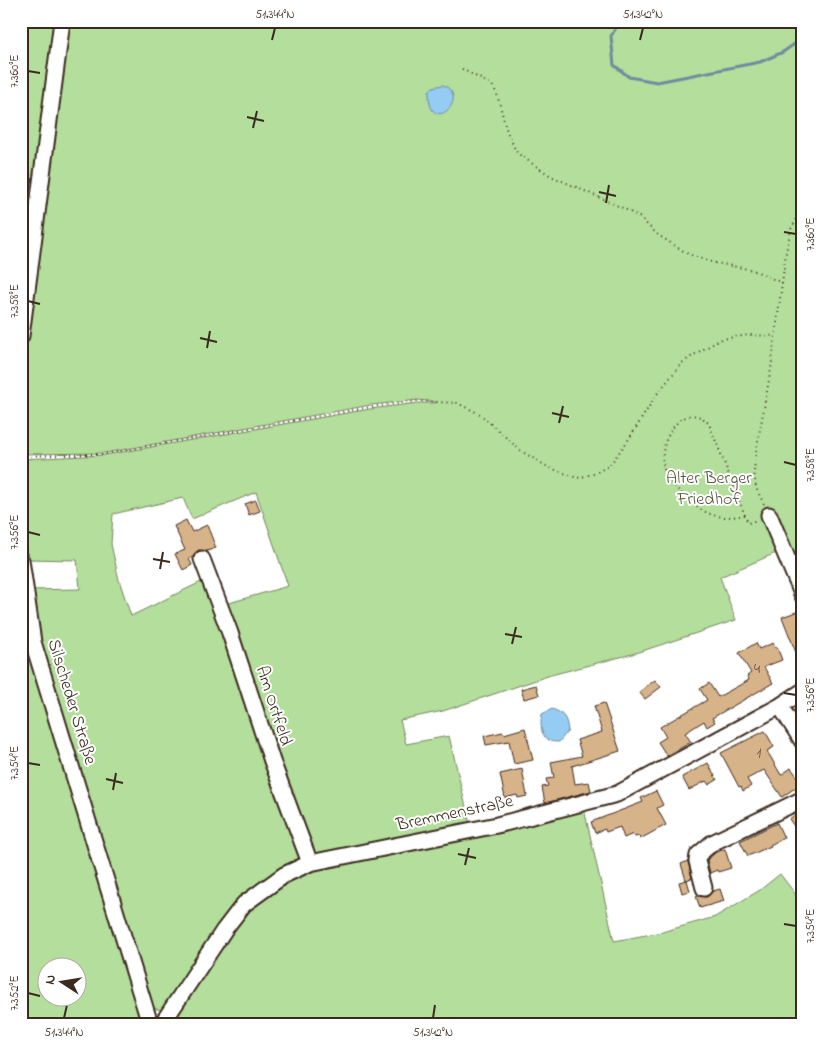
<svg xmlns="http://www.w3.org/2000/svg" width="824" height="1045" viewBox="0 0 824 1045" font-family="'Indie Flower',sans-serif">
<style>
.green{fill:#b3de9c;stroke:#77845d;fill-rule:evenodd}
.water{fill:#94ccf3;stroke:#708b9e}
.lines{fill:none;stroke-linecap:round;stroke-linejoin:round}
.stream{stroke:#708b9e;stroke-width:3}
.building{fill:#d7b389;stroke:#3b2a1e}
.minor-casing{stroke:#3b2a1e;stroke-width:19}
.path{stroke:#3b2a1e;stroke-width:2;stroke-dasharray:1 4;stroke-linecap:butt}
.minor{stroke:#fff;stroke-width:15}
.ticks{fill:none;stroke:#3b2a1e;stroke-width:2}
.labels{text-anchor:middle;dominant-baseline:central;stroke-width:4;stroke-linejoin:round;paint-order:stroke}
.number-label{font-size:15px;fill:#624c39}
.park-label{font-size:18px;fill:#59573e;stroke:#fff}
.street-label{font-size:18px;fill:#3b2a1e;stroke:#fff}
.neatline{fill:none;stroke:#3b2a1e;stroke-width:2}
.ticks-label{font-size:12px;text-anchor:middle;fill:#3b2a1e}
</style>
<rect width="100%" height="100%" fill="#fff"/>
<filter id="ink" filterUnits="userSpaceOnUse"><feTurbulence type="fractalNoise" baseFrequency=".02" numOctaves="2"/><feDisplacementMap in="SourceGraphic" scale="10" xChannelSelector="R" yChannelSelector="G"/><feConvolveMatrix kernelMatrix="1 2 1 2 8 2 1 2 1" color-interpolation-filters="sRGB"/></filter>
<g filter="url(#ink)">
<path class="green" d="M21 21H59L21 312Z
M67 21H803V589L783 550 720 577 736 620 636 653 551 675 443 711 400 720 406 744 449 736 471 828 311 858 222 605 288 586 256 492 192 519 183 498 113 514 111 544 119 580 131 616 207 579 305 861 269 880 174 1000 162 1010 151 1008 38 645 29 590 80 589 77 560 27 559 21 502V459L105 455 370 409 418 403H436V402L418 400 371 405 105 453 21 454 22 367 53 144Z
M21 599 143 1024H21ZM48 968H78V998H48Z
M584 809 614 941 662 932 715 917 760 890 780 874 803 904V1024H167L211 954 256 898 310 868Z"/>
<path class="water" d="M443 85C473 98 427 139 429 91L433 87Z
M552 709C564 713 567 719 568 731L559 742C542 743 539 729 542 714Z"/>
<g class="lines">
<path class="stream" d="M620 21 611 36 614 65 629 77 657 82 760 62 783 52 803 38
M21 30 25 21"/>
</g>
<path class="building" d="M256 500 260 511 249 515 245 504Z
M186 520 192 532 207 525 216 548 207 551 198 550 193 557 189 559 192 565 183 570 175 554 185 550 174 526Z
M799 611 803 621 802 668 782 617Z
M756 643 759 649 773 643 775 648 777 647 782 660 764 667 773 683 712 718 715 722 707 727 704 721 685 733 691 742 667 756 658 742 666 737 660 727 707 700 700 689 709 683 718 697 749 680 747 676 751 673 739 653Z
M655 680 661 687 645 699 639 692Z
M536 685 539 695 524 699 521 689Z
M604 703 620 751 572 766 575 784 589 782 591 791 545 803 542 787 548 786 546 779 554 778 551 762 582 756 577 740 602 732 594 706Z
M525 728 533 760 514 764 509 741 486 745 484 736 503 732 504 734Z
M765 731 774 747 767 751 781 775 791 768 802 783 782 797 764 770 747 779 751 786 743 791 741 786 739 787 721 753Z
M708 763 717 780 709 785 706 781 689 790 682 777Z
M522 769 527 796 518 798 517 795 505 798 500 774Z
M656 791 663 805 657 808 666 825 640 839 639 836 635 837 633 834 624 838 620 827 606 832 605 829 595 833 591 822 643 802 641 798Z
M803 810V839L789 819Z
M777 823 784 838 770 845 771 846 748 856 740 841Z
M725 849 731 868 718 872 717 870 710 873 707 860 716 852Z
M688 861 692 878 686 880 681 864Z
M687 880 690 891 682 893 679 882Z
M720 889 724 901 700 908 696 896 707 897 713 891Z"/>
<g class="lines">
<defs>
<path id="minor" d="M21 336 62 21
M769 515 803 596
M202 559 230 633 272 761 310 863
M21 560 33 642 150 1024
M780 706 803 742
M704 888 697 861 698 855 712 843 803 799
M162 1024 224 930 244 904 284 875 310 863 497 825 617 794 780 706 803 691"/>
</defs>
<use href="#minor" class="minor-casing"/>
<path class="path" d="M462 69 492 85 497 94 507 132 517 153 530 162 551 176 625 209 639 217 658 235 688 254 711 262 753 270 782 283
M21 456 104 454 371 407 417 401 457 403 480 414 521 451 548 467 577 478 593 474 609 466 627 442 657 394 682 363 700 351 722 339 749 335 775 336
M764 504 756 488 754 471 756 452 771 369 786 252 791 229 803 209
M745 515C721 520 706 516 689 500 680 492 671 484 666 474 652 446 684 395 709 424L748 523 757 520"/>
<use href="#minor" class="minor"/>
</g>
</g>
<path class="ticks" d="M272 40 275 28M640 40 643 28M28 71 40 73M247 117 264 121M253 128 257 111M599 192 616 196M606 203 609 185M784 232 796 234M28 301 40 304M200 338 217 342M207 348 210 331M552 413 569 417M559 423 563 406M784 462 796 465M28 532 40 535M153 559 170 562M160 569 163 552M505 634 522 637M512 644 516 627M784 693 796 695M28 763 40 765M106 779 123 783M113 790 116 773M458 854 476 858M465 865 469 848M784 924 796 926M28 993 40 996M64 1018 67 1005M433 1018 435 1005"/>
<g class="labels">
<g class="number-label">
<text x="757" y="669">4</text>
<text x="759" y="753">1</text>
</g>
<g class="park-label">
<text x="709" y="479">Alter Berger<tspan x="709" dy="21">Friedhof</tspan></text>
</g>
<g class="street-label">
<text transform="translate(71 702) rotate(73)">Silscheder Straße</text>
<text transform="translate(273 706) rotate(72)">Am Ortfeld</text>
<text transform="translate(455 814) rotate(-12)">Bremmenstraße</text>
</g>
</g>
<rect width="824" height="1045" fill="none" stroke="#fff" stroke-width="55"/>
<g transform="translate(62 982) rotate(282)"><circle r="24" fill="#ffffff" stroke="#b1aaa5"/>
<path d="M0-4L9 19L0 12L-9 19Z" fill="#3b2a1e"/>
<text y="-8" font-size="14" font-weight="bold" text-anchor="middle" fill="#3b2a1e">N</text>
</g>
<rect x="28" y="28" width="768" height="990" class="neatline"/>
<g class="ticks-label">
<text x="275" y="18">51.344°N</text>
<text x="643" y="18">51.342°N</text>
<text transform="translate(14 71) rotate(-90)" y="4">7.360°E</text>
<text transform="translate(810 234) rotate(-90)" y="4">7.360°E</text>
<text transform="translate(14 301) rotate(-90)" y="4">7.358°E</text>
<text transform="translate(810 465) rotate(-90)" y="4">7.358°E</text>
<text transform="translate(14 532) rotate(-90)" y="4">7.356°E</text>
<text transform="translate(810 695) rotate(-90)" y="4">7.356°E</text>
<text transform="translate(14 763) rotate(-90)" y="4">7.354°E</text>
<text transform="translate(810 926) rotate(-90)" y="4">7.354°E</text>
<text transform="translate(14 993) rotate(-90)" y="4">7.352°E</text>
<text x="64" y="1036">51.344°N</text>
<text x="433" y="1036">51.342°N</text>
</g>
</svg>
